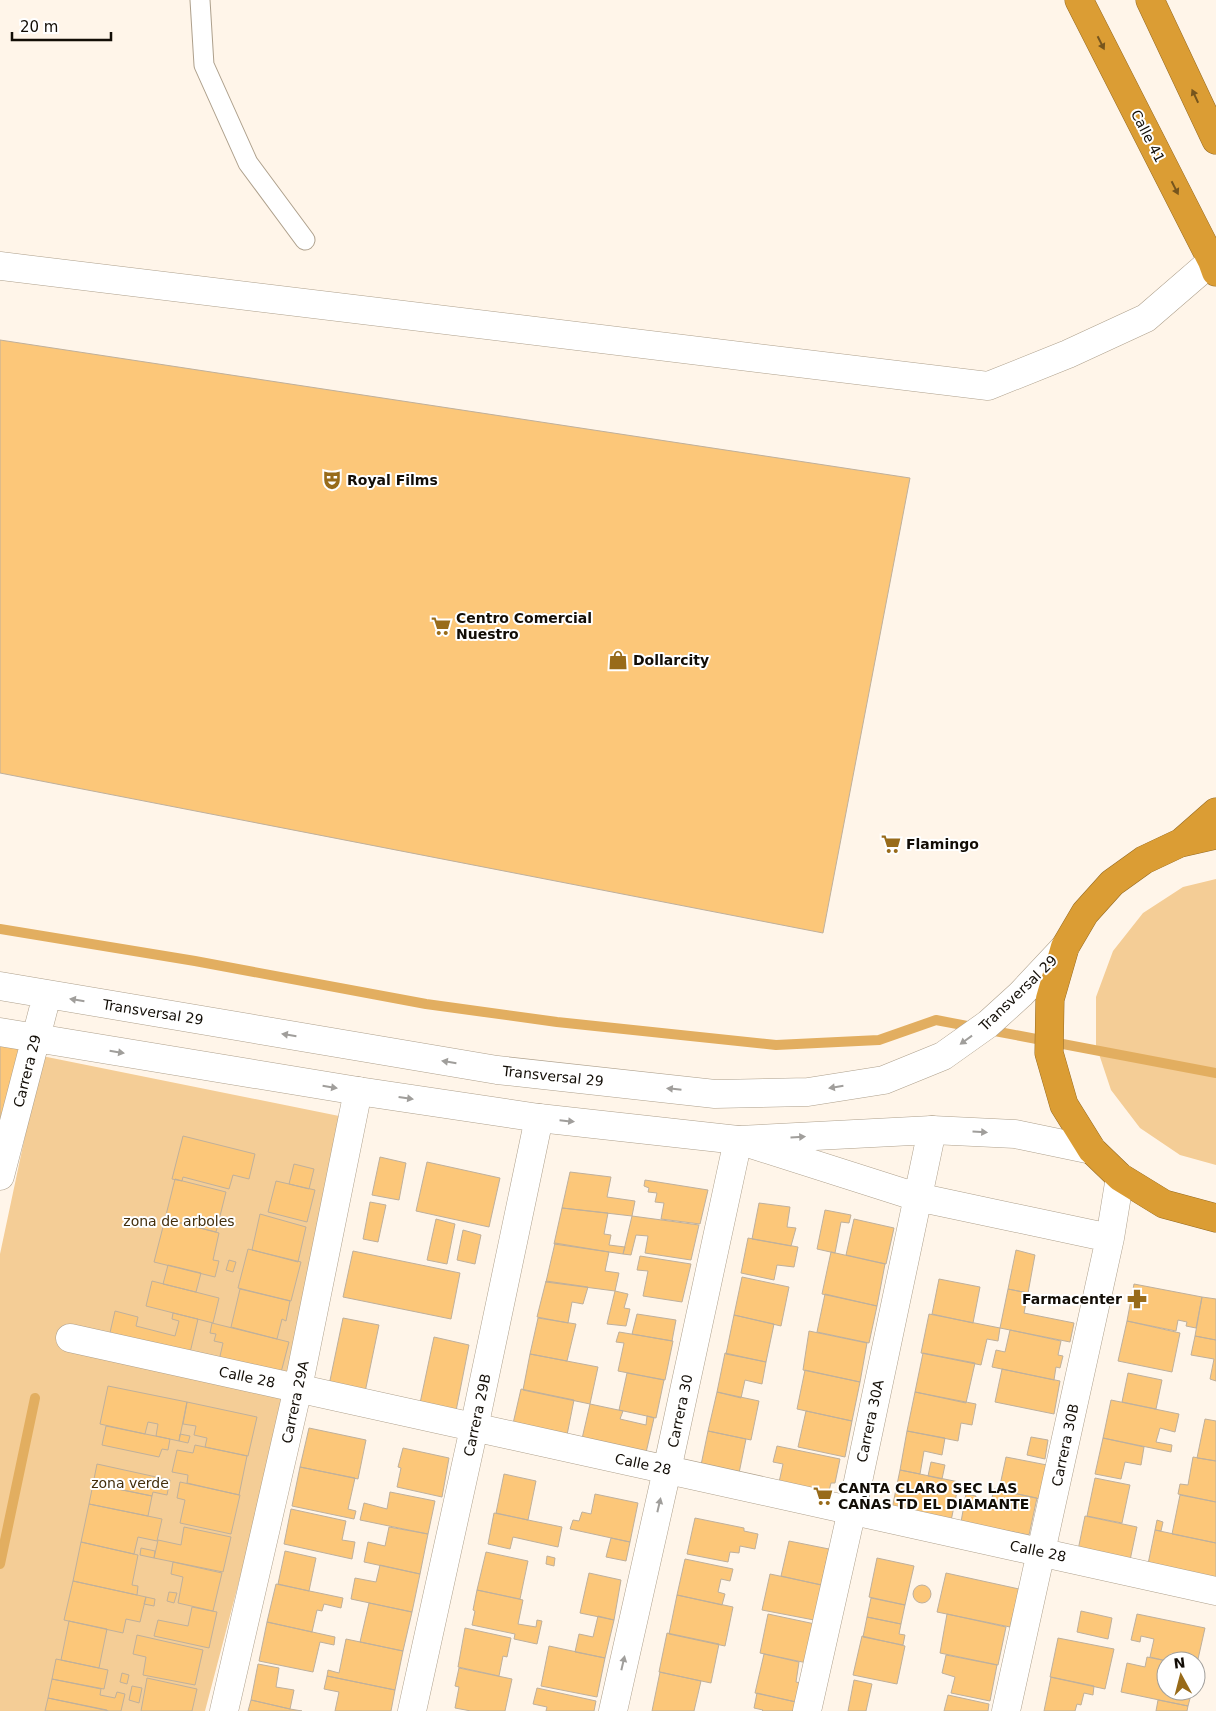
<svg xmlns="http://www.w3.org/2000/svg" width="1216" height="1711" viewBox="0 0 1216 1711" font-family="'DejaVu Sans',sans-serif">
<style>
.green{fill:#f4cd96}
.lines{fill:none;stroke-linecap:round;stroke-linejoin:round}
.stream{stroke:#e2ae60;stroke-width:10}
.building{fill:#fcc779;stroke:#bfb09c}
.lane-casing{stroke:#aea08c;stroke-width:21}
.street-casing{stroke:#aea08c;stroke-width:29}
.secondary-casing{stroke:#aea08c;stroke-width:29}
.highway-casing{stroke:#956b24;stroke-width:29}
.lane{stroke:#fff;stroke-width:19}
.street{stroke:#fff;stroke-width:28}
.secondary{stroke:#fff;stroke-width:28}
.highway{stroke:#db9d34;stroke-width:28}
.oneway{fill:#76551d}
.oneway2{fill:#a09e9b}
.labels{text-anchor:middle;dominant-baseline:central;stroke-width:4;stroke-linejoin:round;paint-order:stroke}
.street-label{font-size:14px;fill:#120d06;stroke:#fff}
.poi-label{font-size:14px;font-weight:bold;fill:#120d06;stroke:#fff;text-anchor:start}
.park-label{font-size:14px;fill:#442f0c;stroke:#fff}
</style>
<rect width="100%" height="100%" fill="#fff5e9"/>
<path class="green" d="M1216 879V1165L1180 1155 1140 1128 1111 1090 1096 1045V997L1113 951 1143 913 1183 887Z
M42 1056 344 1117 290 1387 205 1711H0V1254Z"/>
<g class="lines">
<path class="stream" d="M0 929 195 961 426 1004 557 1022 776 1045 879 1040 936 1020 1216 1073
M0 1564 35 1398"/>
</g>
<path class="building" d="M0 340 910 478 823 933 0 773Z
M0 1032 35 1038 0 1175Z
M183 1136 255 1154 249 1179 233 1175 229 1189 183 1177 182 1181 172 1179Z
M380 1157 406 1163 399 1200 372 1195Z
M427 1162 500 1178 489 1227 416 1211Z
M294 1164 314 1169 309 1189 289 1184Z
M570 1172 611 1177 607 1197 635 1201 632 1216 562 1208Z
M175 1179 226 1192 216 1232 165 1219Z
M645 1180 708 1190 700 1224 661 1219 664 1203 655 1202 657 1193 648 1192 649 1188 644 1186Z
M276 1181 315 1190 307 1222 268 1212Z
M370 1202 386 1205 378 1242 363 1239Z
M759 1203 790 1207 787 1227 796 1228 791 1246 752 1239Z
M562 1208 608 1213 604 1234 611 1235 609 1245 625 1247 623 1254 554 1244Z
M825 1210 851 1215 849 1223 841 1222 835 1253 817 1249Z
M260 1214 306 1227 298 1262 252 1250Z
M632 1216 699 1225 691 1260 645 1253 648 1236 636 1235 631 1255 623 1254Z
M165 1219 219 1233 213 1260 219 1261 215 1277 154 1262Z
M436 1219 455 1224 447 1264 427 1260Z
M854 1219 894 1228 886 1264 846 1255Z
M463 1230 481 1235 475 1264 457 1260Z
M748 1238 798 1247 794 1267 777 1265 774 1280 741 1273Z
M555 1243 609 1252 605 1271 619 1273 615 1291 546 1282Z
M248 1249 301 1262 291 1301 238 1288Z
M1016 1250 1035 1255 1028 1293 1008 1289Z
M353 1251 460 1273 451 1319 343 1297Z
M831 1252 885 1264 877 1306 822 1294Z
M640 1256 691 1264 682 1302 643 1296 648 1271 637 1270Z
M229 1260 236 1262 233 1272 226 1270Z
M168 1265 201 1273 196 1292 163 1284Z
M742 1277 789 1287 781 1326 734 1315Z
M939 1279 980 1287 973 1323 932 1314Z
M152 1281 219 1298 213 1323 146 1306Z
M546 1281 588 1287 583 1304 572 1302 568 1323 537 1317Z
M1134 1284 1202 1297 1196 1328 1186 1326 1187 1322 1178 1320 1176 1331 1127 1321Z
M240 1289 290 1301 286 1321 282 1319 277 1339 231 1327Z
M1008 1289 1028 1293 1024 1313 1074 1323 1070 1342 1000 1328Z
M615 1291 628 1294 624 1308 630 1309 626 1326 607 1324Z
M825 1294 877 1306 869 1343 817 1332Z
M1202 1297 1216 1299V1340L1195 1336Z
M115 1311 138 1317 136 1326 175 1336 179 1321 172 1319 173 1313 198 1319 189 1357 109 1337Z
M637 1314 676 1320 672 1341 632 1334Z
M929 1314 1000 1328 998 1341 987 1339 981 1365 921 1353Z
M734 1315 774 1324 766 1362 726 1354Z
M343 1318 379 1325 364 1397 328 1390Z
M538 1318 576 1324 567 1361 530 1354Z
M1127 1321 1180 1333 1172 1372 1118 1361Z
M212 1323 289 1342 279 1380 218 1365 223 1343 214 1341 216 1334 210 1333Z
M1010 1330 1061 1341 1058 1355 1063 1356 1060 1368 1056 1367 1054 1380 992 1367 996 1350 1005 1352Z
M809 1331 867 1343 860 1382 803 1370Z
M619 1332 673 1341 665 1380 618 1371 624 1343 616 1342Z
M1195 1336 1216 1340V1381L1210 1379 1214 1359 1191 1355Z
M434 1337 469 1345 455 1416 419 1408Z
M725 1353 766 1362 762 1384 745 1380 741 1398 717 1392Z
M923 1353 975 1363 966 1403 915 1392Z
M530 1354 598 1367 590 1404 523 1390Z
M1002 1369 1060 1381 1054 1414 995 1402Z
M805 1370 860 1382 852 1421 797 1409Z
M627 1373 664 1380 656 1418 619 1410Z
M1128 1373 1162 1380 1156 1409 1122 1402Z
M108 1386 187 1402 179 1441 156 1436 158 1424 148 1422 145 1434 100 1424Z
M521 1389 574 1400 566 1440 512 1428Z
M717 1392 759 1401 751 1440 708 1431Z
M915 1392 976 1404 972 1425 961 1423 958 1441 907 1431Z
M1111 1400 1179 1414 1175 1432 1160 1428 1156 1442 1172 1445 1171 1452 1103 1438Z
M187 1402 257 1417 248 1456 205 1447 207 1438 194 1435 196 1426 183 1424Z
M590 1404 623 1411 620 1419 646 1425 647 1416 654 1418 645 1457 581 1443Z
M806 1411 852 1421 845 1457 798 1447Z
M1205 1419 1216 1421V1461L1197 1458Z
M106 1426 170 1439 168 1450 162 1449 159 1457 102 1445Z
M309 1428 366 1440 358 1479 300 1467Z
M708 1431 746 1439 738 1478 700 1470Z
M907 1431 945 1438 942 1455 924 1451 920 1474 900 1470Z
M180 1434 190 1436 188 1443 179 1441Z
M1031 1437 1048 1440 1045 1459 1027 1455Z
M1103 1438 1144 1447 1141 1465 1125 1462 1121 1479 1095 1474Z
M195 1445 247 1456 239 1495 187 1483 188 1475 172 1472 177 1450 193 1453Z
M777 1446 840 1459 835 1483H831L828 1495 778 1487 783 1464 773 1462Z
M403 1448 449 1458 442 1497 397 1487 401 1468 398 1467Z
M1006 1457 1047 1465 1040 1499 999 1490Z
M1193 1457 1216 1461V1502L1178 1494 1180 1484 1188 1485Z
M931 1462 945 1465 942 1479 928 1476Z
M97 1464 170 1480 167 1495 153 1492 152 1496 93 1484Z
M300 1467 355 1478 348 1509 356 1511 354 1519 292 1506Z
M900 1470 959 1482 951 1521 892 1509Z
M504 1474 536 1481 528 1520 496 1513Z
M1095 1478 1130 1485 1122 1523 1087 1516Z
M180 1482 240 1495 231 1534 180 1523 185 1500 177 1498Z
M93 1484 152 1496 148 1516 89 1504Z
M994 1489 1037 1498 1029 1535 961 1522 966 1494 976 1496 975 1503 990 1506Z
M390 1492 435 1501 428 1534 360 1520 364 1503 387 1509Z
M595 1494 638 1503 630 1542 570 1529 573 1520 579 1521 582 1512 591 1514Z
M1180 1495 1216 1502V1543L1172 1534Z
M89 1504 162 1519 157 1541 138 1537 134 1554 81 1542Z
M291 1509 346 1521 342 1540 355 1542 352 1559 284 1544Z
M494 1513 562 1527 558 1547 513 1537 510 1549 488 1544Z
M1085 1516 1137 1527 1129 1565 1077 1555Z
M695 1518 744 1528V1531L758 1534 755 1549 740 1546 739 1553 730 1552 728 1562 687 1554Z
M1157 1520 1163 1522 1161 1531 1155 1530Z
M184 1527 231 1537 223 1572 154 1558 158 1540 181 1545Z
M389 1527 428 1534 420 1574 364 1562 368 1542 385 1546Z
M1155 1530 1216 1543V1583L1147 1569Z
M611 1538 630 1542 626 1561 606 1557Z
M789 1541 829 1549 821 1585 781 1576Z
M81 1542 138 1555 132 1585 138 1586 137 1595 73 1581Z
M141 1548 155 1551 154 1558 140 1555Z
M285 1551 316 1558 309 1591 278 1584Z
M486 1552 528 1561 520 1599 477 1590Z
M547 1556 555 1558 554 1566 546 1564Z
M877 1558 914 1566 905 1605 869 1597Z
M685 1559 733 1569 730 1581 721 1579 718 1592 725 1594 722 1605 677 1595Z
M173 1562 222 1573 213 1611 178 1603 183 1577 171 1574Z
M380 1565 420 1574 412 1612 351 1599 355 1578 376 1582Z
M589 1573 621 1580 614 1620 580 1613Z
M946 1573 1019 1589 1010 1627 937 1612Z
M770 1574 822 1585 814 1620 762 1610Z
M73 1581 146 1597 140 1622 126 1619 123 1633 64 1620Z
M276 1584 343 1598 341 1608 324 1604 322 1611 317 1610 312 1632 267 1622Z
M913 1594a9 9 0 1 1 18 0a9 9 0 1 1-18 0Z
M477 1590 523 1600 518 1624 536 1627 537 1620 542 1621 537 1644 514 1639 515 1634 472 1625 475 1611 473 1610Z
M169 1592 177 1593 174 1603 167 1601Z
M677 1595 733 1607 725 1646 669 1634Z
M146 1597 155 1599 154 1606 144 1604Z
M871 1598 905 1605 901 1624 867 1617Z
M369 1603 412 1612 403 1651 360 1642Z
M192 1607 217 1612 209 1648 154 1636 158 1620 188 1626Z
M1081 1611 1112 1618 1108 1639 1077 1632Z
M768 1614 815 1624 807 1663 760 1653Z
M947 1614 1006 1627 998 1665 940 1653Z
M1137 1614 1205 1628 1196 1668V1661H1167L1150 1657 1154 1639 1141 1636 1140 1642 1131 1640Z
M598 1616 614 1620 605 1658 575 1652 579 1634 593 1637Z
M867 1617 901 1624 899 1634 905 1635 903 1645 863 1637Z
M69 1621 107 1629 99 1668 61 1660Z
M267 1622 335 1637 334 1645 320 1642 313 1672 259 1661Z
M465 1628 511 1638 507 1657 503 1656 499 1676 458 1667Z
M667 1633 719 1644 711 1683 659 1672Z
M137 1635 203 1650 195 1685 143 1675 146 1657 133 1654Z
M862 1636 905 1646 897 1684 853 1675Z
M1058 1638 1114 1649 1105 1689 1050 1677Z
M346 1639 403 1651 395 1690 327 1676 328 1670 339 1673Z
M549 1646 605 1658 597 1697 541 1686Z
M764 1654 799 1662 796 1682 800 1683 796 1702 755 1693Z
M946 1655 997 1665 990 1701 951 1693 955 1677 942 1673Z
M1147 1657 1167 1661 1166 1691H1192L1188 1706 1121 1692 1127 1663 1145 1667Z
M56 1659 108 1670 104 1689 52 1679Z
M258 1664 279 1668 276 1687 294 1690 290 1709 251 1700Z
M459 1668 512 1679 505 1711H471L455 1708 459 1687 455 1686Z
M660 1672 701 1681 694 1711H652Z
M122 1673 129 1675 127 1684 120 1682Z
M327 1676 395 1690 391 1711H335L339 1692 324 1689Z
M1051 1677 1094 1686 1093 1695 1084 1693 1081 1705 1077 1704 1075 1711H1044Z
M147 1678 197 1689 192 1711H141Z
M52 1679 101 1689 100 1695 115 1698 117 1692 125 1694 121 1711H109L48 1698Z
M854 1680 872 1684 866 1711H848Z
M132 1686 142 1688 139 1703 129 1700Z
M537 1688 596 1701 594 1711H546L547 1707 533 1704Z
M757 1693 796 1702 794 1711H762L763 1710 754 1708Z
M948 1695 989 1704 988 1711H944Z
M48 1698 107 1710V1711H45Z
M251 1700 290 1709 302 1711H248Z
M1158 1700 1188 1706 1187 1711H1156Z"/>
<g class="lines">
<defs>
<path id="lane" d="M200 0 204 65 248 163 305 240"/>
<path id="street" d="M0 266 988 386 1068 354 1146 318 1212 261
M70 1338 1216 1591
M224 1711 298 1388 358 1091
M412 1711 474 1428 539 1118
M613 1711 667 1470 738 1140 917 1197 1110 1238
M807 1711 852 1510 932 1130
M1006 1711 1110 1238 1120 1177"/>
<path id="secondary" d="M0 986 497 1070 715 1094 808 1092 884 1080 943 1056 988 1024 1021 994 1065 947
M0 1032 358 1091 539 1118 738 1140 932 1130 1015 1134 1092 1150
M0 1176 47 995"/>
<path id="highway" d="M1079 0 1212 261 1216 272
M1150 0 1216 140
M1216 835 1180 843 1144 860 1112 883 1085 913 1065 947 1050 999 1049 1053 1064 1105 1092 1150 1120 1177 1164 1204 1216 1218
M1183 841 1216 812"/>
</defs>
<use href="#lane" class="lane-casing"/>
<use href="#street" class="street-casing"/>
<use href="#secondary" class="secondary-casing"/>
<use href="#highway" class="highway-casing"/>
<use href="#lane" class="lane"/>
<use href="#street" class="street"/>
<use href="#secondary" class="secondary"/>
<use href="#highway" class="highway"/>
</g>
<defs><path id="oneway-solid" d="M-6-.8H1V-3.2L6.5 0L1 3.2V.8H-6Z" transform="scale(1.25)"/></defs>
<g class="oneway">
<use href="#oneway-solid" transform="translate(1101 43) rotate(63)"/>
<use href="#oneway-solid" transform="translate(1195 96) rotate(-115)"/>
<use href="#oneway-solid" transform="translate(1175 188) rotate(63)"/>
</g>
<g class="oneway2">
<use href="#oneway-solid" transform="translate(77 1000) rotate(-171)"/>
<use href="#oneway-solid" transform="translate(289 1035) rotate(-171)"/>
<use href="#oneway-solid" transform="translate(966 1040) rotate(144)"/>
<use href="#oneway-solid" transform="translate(117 1052) rotate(9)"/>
<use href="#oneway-solid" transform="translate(449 1062) rotate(-171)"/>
<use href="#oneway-solid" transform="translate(330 1087) rotate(9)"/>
<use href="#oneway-solid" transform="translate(836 1087) rotate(171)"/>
<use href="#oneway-solid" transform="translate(674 1089) rotate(-174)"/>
<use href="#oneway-solid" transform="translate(406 1098) rotate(8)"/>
<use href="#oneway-solid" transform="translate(567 1121) rotate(6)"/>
<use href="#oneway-solid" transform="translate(980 1132) rotate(3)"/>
<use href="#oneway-solid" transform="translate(798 1137) rotate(-3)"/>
<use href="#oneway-solid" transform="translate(659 1505) rotate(-77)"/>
<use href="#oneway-solid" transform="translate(623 1663) rotate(-77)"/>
</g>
<defs>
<symbol id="theatre-bare" viewBox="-9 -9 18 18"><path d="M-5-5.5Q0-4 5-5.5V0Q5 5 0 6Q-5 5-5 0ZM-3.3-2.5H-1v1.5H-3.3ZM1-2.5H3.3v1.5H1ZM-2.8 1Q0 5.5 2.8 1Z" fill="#986b1a" stroke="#fff" stroke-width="2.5" paint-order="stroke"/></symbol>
<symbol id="supermarket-bare" viewBox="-9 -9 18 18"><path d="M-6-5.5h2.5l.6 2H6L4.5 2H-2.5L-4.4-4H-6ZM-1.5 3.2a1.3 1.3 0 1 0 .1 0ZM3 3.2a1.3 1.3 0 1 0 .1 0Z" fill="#986b1a" stroke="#fff" stroke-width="2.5" paint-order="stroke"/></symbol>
<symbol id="shop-bare" viewBox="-9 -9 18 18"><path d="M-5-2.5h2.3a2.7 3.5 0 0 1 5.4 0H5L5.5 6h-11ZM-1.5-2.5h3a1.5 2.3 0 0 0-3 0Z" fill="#986b1a" stroke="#fff" stroke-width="2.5" paint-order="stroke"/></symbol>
<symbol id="pharmacy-bare" viewBox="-9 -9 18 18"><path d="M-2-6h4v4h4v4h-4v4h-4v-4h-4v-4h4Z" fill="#986b1a" stroke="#fff" stroke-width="2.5" paint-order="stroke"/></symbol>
</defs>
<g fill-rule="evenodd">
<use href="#theatre-bare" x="318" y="466" width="28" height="28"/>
<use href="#supermarket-bare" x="427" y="612" width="28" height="28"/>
<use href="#shop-bare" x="604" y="646" width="28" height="28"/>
<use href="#supermarket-bare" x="877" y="830" width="28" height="28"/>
<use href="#pharmacy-bare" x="1123" y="1285" width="28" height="28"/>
<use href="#supermarket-bare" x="809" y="1482" width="28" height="28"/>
</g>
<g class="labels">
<g class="street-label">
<text transform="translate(1148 136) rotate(63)">Calle 41</text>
<text transform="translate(1018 993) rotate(-44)">Transversal 29</text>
<text transform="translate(153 1012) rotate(9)">Transversal 29</text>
<text transform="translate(27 1071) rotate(-76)">Carrera 29</text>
<text transform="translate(553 1076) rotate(6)">Transversal 29</text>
<text transform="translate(247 1377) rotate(12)">Calle 28</text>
<text transform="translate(295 1402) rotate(-78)">Carrera 29A</text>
<text transform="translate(680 1411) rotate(-78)">Carrera 30</text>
<text transform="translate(477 1415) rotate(-78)">Carrera 29B</text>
<text transform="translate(870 1421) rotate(-78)">Carrera 30A</text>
<text transform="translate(1065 1445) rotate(-78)">Carrera 30B</text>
<text transform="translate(643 1464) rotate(12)">Calle 28</text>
<text transform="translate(1038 1551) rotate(12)">Calle 28</text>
</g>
<g class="poi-label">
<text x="347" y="480">Royal Films</text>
<text x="456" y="618">Centro Comercial<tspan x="456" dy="16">Nuestro</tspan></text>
<text x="633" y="660">Dollarcity</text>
<text x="906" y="844">Flamingo</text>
<text x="1122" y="1299" text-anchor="end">Farmacenter</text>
<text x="838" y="1488">CANTA CLARO SEC LAS<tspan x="838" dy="16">CAÑAS TD EL DIAMANTE</tspan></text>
</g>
<g class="park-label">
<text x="179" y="1221">zona de arboles</text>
<text x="130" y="1483">zona verde</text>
</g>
</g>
<g transform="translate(1181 1676) rotate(353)"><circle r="24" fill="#ffffff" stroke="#a09e9b"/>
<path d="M0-4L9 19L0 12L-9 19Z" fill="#986b1a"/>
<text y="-8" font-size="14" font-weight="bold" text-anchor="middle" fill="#120d06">N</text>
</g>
<path d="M12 32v8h99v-8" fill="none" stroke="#120d06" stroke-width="2.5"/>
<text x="20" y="32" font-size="15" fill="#120d06" stroke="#ffffff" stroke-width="4" paint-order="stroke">20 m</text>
</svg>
